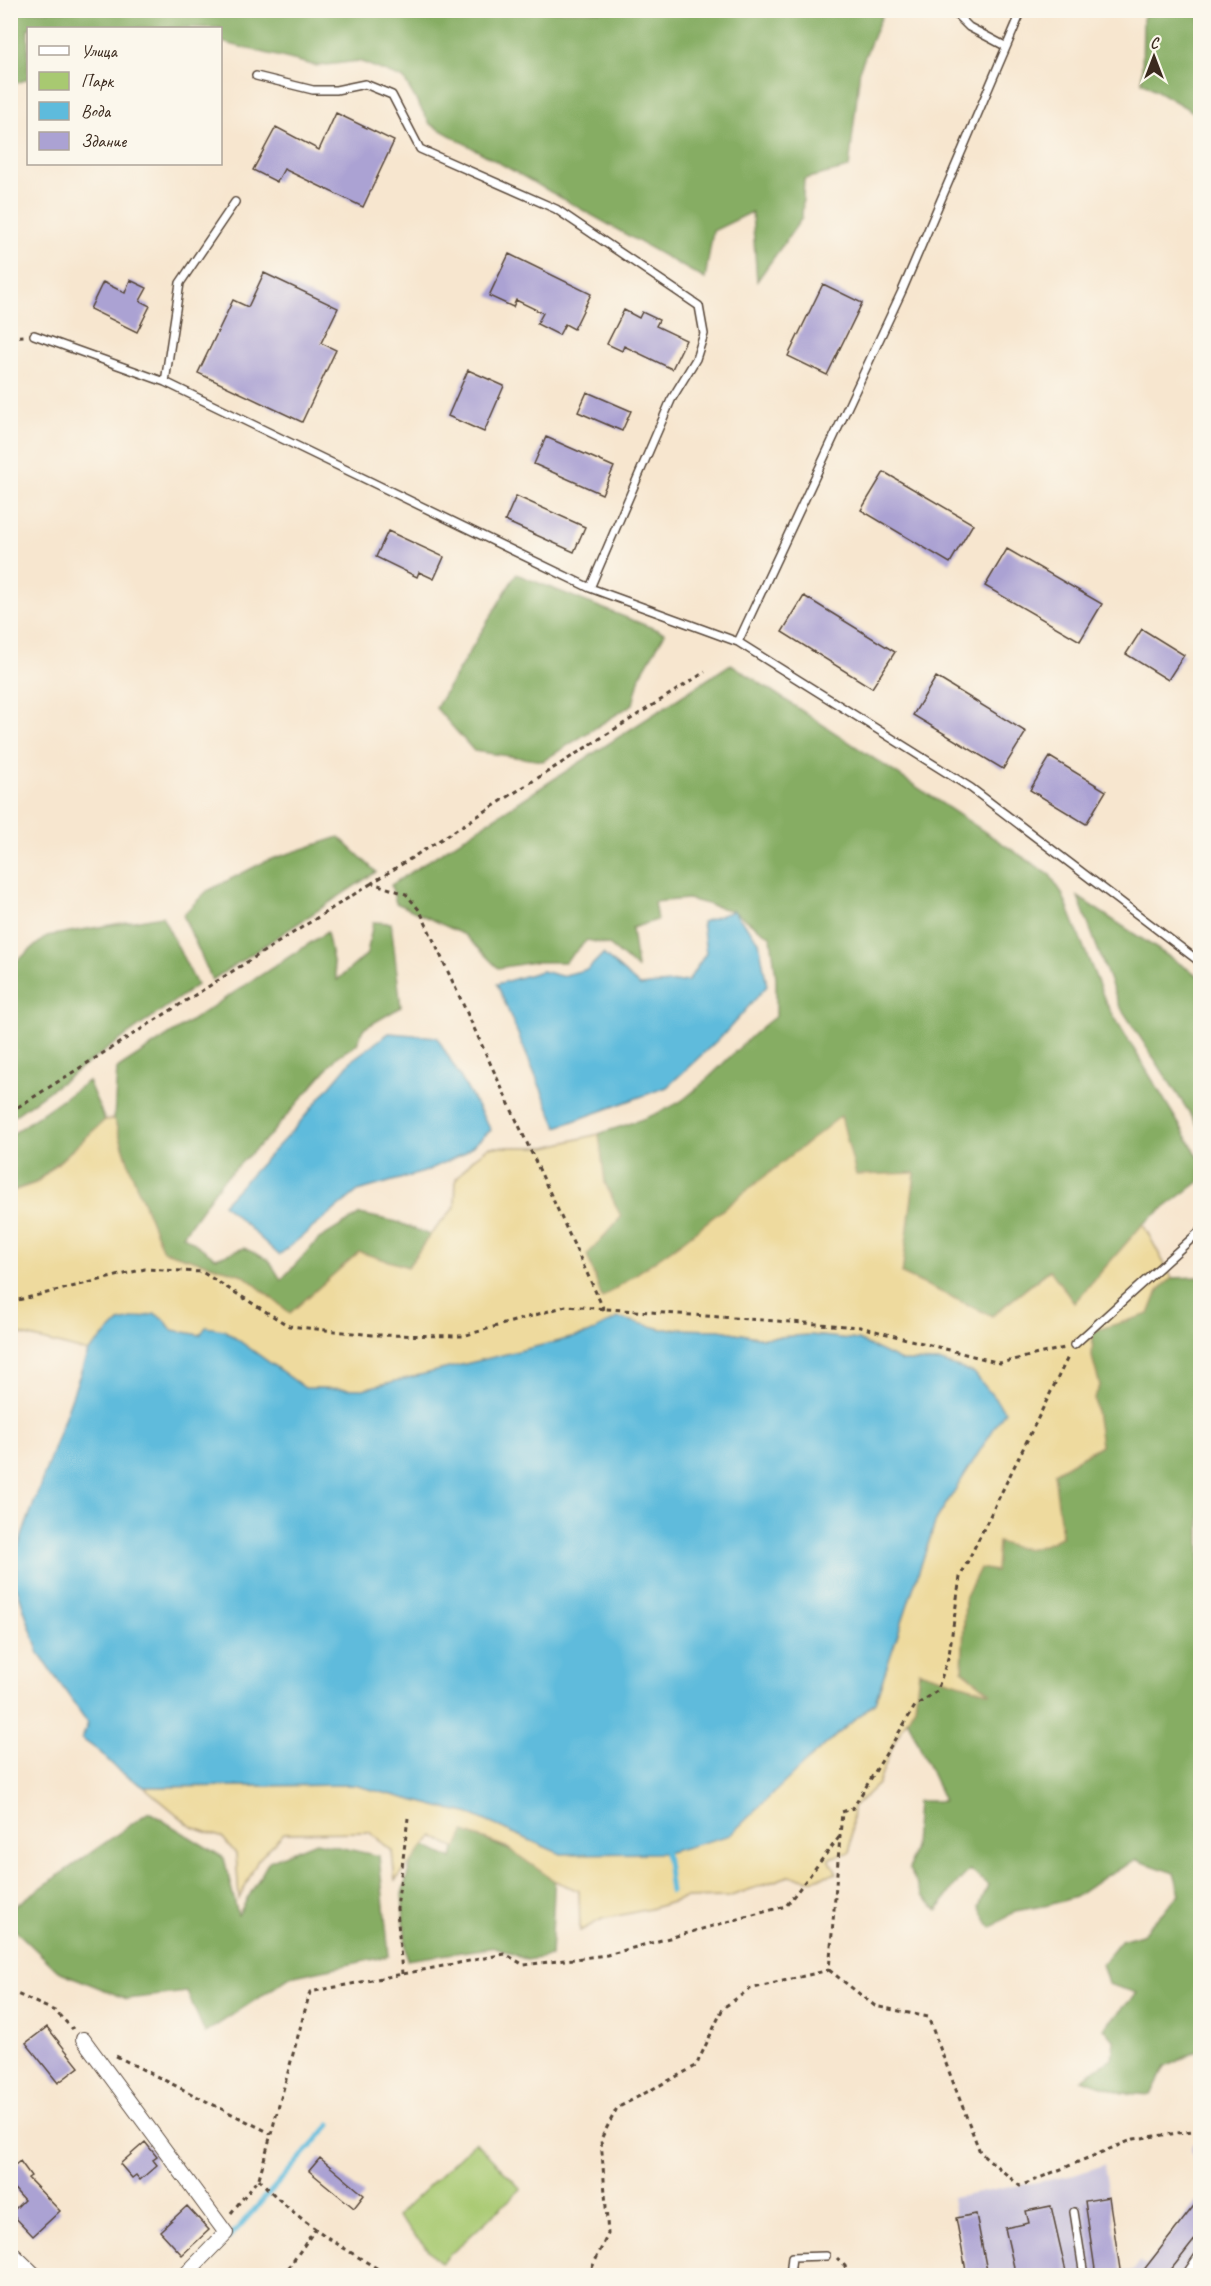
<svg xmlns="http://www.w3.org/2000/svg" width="1211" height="2286" viewBox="0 0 1211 2286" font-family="Caveat,sans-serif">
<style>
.industrial{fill:#c6c0da}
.green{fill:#a8c971;stroke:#727a48;stroke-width:1.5}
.forest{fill:#86ad63;stroke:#606c40;stroke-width:1.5}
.sand{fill:#eeda9e;stroke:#94825e;stroke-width:1.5}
.water{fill:#5ebbdc;stroke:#4c727d;stroke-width:1.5}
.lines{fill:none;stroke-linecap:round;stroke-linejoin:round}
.stream{stroke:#5ebbdc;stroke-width:5}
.building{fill:#aba2d3}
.lane-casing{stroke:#574639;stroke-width:10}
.street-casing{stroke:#574639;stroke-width:16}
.path{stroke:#574639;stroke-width:3;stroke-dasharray:4.5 4.5;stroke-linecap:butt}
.lane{stroke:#fff;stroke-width:7}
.street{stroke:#fff;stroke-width:14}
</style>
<rect width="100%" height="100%" fill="#fbf7ec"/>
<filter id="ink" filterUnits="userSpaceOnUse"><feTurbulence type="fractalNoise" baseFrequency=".0167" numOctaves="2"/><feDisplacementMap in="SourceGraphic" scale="12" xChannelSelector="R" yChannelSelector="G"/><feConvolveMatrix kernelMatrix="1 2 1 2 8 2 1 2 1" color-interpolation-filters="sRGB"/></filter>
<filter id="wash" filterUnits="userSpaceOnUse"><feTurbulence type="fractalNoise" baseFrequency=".008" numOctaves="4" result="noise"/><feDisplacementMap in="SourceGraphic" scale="24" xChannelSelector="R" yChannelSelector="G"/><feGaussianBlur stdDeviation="1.35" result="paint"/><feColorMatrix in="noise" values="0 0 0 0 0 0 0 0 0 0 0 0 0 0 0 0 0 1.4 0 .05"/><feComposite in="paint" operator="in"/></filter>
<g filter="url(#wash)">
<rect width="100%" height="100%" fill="#f7e6cf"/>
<path class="industrial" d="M1200 2137V2275H967L952 2198 1074 2175 1104 2165 1121 2271H1133L1140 2262 1146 2266 1199 2199 1191 2147Z"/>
<path class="green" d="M475 2142 521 2189 441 2263 397 2216Z"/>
<path class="forest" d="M884 11 860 68 849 168 804 179 802 218 757 281 752 212 713 231 705 279 430 124 404 79 359 61 317 66 221 42 220 28H28V79L11 85V11Z
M1150 11H1200V116L1142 82 1143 18Z
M516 574 665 633 640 676 633 704 543 761 474 751 436 708Z
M731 664 1050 875 1062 893 1106 1003 1200 1159V1181L1143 1224 1074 1303 1049 1270 992 1316 902 1274 915 1173 856 1176 841 1117 683 1241 602 1299 587 1255 621 1217 605 1183 599 1134C622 1126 665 1113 684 1099 717 1074 742 1040 776 1016V978L771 937 733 911 688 899 654 902 657 920 632 928 637 968 609 945 587 940 565 962H534L498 968 465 935 396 903 391 885Z
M339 837 376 872 212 980 183 915 207 891 266 861Z
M1078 897 1200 977V1129L1119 1005Z
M162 916 197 985 11 1118V966L47 936Z
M373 922 391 923 401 1007 363 1029 357 1044 338 1056 271 1134 221 1182 183 1235 216 1258 244 1248 269 1260 281 1280 319 1239 360 1214 397 1222 430 1235 408 1267 359 1252 290 1313 243 1275 163 1251 134 1180 114 1119 117 1069 327 932 337 980 367 954Z
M88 1081 105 1120 35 1183 11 1191 10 1136Z
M1200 1277V2050L1165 2067 1151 2095 1123 2093 1082 2079 1112 2059 1114 2040 1104 2028 1137 1993 1108 1984 1102 1964 1121 1940 1142 1934 1180 1894 1174 1873 1137 1860 1104 1877 1075 1897 1049 1905 1015 1911 991 1928 979 1907 988 1885 970 1870 954 1886 938 1910 922 1895 909 1869 914 1846 917 1801H944L903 1709 915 1706 919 1671 989 1692 962 1671 965 1599 980 1568 995 1571 998 1541 1062 1536 1054 1473 1101 1445 1094 1398 1100 1386 1092 1357 1093 1331 1149 1314 1158 1291 1172 1278Z
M149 1812 224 1858 238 1915 269 1861 316 1842 379 1856 389 1956 290 1977 205 2033 187 1992 127 1999 58 1971 11 1926V1909Z
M458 1828 555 1870 551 1956 527 1960 496 1947 407 1960 402 1894 417 1842 452 1859Z"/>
<path class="sand" d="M841 1116 856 1175 915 1173 902 1274 992 1316 1050 1270 1074 1303 1143 1224 1172 1278 1158 1291 1149 1314 1093 1331 1092 1357 1100 1386 1094 1398 1101 1445 1054 1473 1062 1536C1037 1551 1025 1552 998 1542L996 1571 980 1568 965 1598 962 1670 991 1693 919 1671 915 1706 895 1740 878 1784 853 1808 850 1852 829 1858 837 1873 810 1880 789 1876 728 1897 685 1898 650 1909 602 1919 580 1931 579 1891 555 1881 506 1847 464 1832 456 1849 433 1836 395 1881 392 1851 369 1832 284 1833 258 1860 239 1899 236 1854 223 1838 192 1827 144 1787 354 1785 447 1809 468 1813 561 1854 810 1758 875 1702 936 1520 1004 1411 974 1373 941 1362 901 1361 858 1340 810 1335 762 1338 720 1330 662 1329 618 1318 588 1334 363 1389 305 1388 224 1330 200 1335 172 1330 163 1318 119 1322 88 1352 11 1332 10 1192 36 1183 105 1120 114 1119 134 1180 163 1251 243 1275 290 1313 359 1252 408 1267 430 1235 455 1207 456 1179 473 1159 489 1147H546L599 1134 605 1183 621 1217 587 1255 602 1298 683 1241Z"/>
<path class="water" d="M733 911 759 941 767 986 724 1034 667 1087 557 1127 497 984 542 971 561 976 588 969 603 954 640 986 688 981 706 953 702 922Z
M389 1033 437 1037 491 1130 463 1154 424 1172 358 1191 279 1255 223 1204 295 1128 352 1060Z
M155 1314 163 1318 172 1330 200 1335 206 1327 224 1330 305 1388 363 1389 588 1334 618 1318 662 1329 720 1330 762 1338 810 1335 858 1340 901 1361 941 1362 974 1373 1005 1411 936 1520 875 1702 810 1758 730 1835 666 1853 561 1854 468 1813 447 1809 354 1785 144 1787 119 1771 100 1752 82 1739 88 1723 39 1654 15 1582 17 1566 16 1553 88 1352 119 1322Z"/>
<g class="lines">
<path class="stream" d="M666 1853 671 1892
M228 2239 330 2125
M195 2276 214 2254"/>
</g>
<g id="blocks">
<path class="building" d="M336 113 394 141 363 207 284 169 277 182 253 170 276 127 319 150Z
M509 254 591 294 574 329 565 324 559 335 537 324 543 313 516 300 513 307 489 296Z
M264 273 338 308 321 343 336 350 302 422 198 373 233 300 248 307Z
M130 280 147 288 140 301 150 306 137 332 90 309 103 282 125 293Z
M823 284 862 303 827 375 788 356Z
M624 310 639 318 642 312 659 320 656 326 686 340 672 369 624 346 622 351 607 344Z
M468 370 504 386 484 432 448 416Z
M587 392 631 411 622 431 578 412Z
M546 437 614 467 602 494 534 464Z
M884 472 973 524 950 563 861 510Z
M516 496 585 527 574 552 505 521Z
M388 531 444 557 434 579 419 572 417 577 376 557Z
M1007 549 1102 604 1080 641 985 586Z
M804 596 895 652 872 688 782 632Z
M1142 629 1184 655 1168 680 1126 654Z
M936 677 1026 732 1003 769 913 715Z
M1050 757 1106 791 1086 824 1030 790Z
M47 2027 79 2067 58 2083 26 2043Z
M145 2142 157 2157 153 2160 157 2165 140 2180 136 2175 132 2178 120 2164Z
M320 2158 364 2195 354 2208 309 2171Z
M20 2161 31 2176 28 2178 60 2211 33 2236 11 2213 24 2200 10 2184V2169Z
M1109 2197 1121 2276H1096L1085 2201Z
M1200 2198V2233L1166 2276H1139Z
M187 2206 209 2230 182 2255 160 2231Z
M1051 2206 1067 2276H1016L1005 2228 1029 2223 1026 2211Z
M976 2214 981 2240 988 2276H967L956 2218Z"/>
</g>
</g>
<g filter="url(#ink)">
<use href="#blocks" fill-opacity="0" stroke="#574639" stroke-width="1.5"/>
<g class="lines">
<defs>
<path id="lane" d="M952 10 969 27 1005 46
M256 76 313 90H336L365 84 392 95 420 149 556 209 699 306 704 334 696 359 671 400 590 588
M34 335 165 382 590 588 738 642 971 788 1200 962
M165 382 180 283 235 202
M738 642 902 291 1022 10
M1074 1345 1200 1231
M1074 2212 1084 2276
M790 2276 792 2257 826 2256
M1185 2276 1200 2254"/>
<path id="street" d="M83 2039 226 2233 184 2276
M10 2251 36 2276"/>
</defs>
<use href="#lane" class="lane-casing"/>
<use href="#street" class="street-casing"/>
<path class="path" d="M10 337 24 336
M10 1112 372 883
M10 1302 145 1269 202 1272 289 1326 372 1335 463 1336 566 1306 860 1327 1000 1363 1064 1348
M604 1310 420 911 406 894 372 883 705 672
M829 1970 875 2006 928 2017 980 2152 1020 2186 1134 2139 1200 2130
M402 1974 397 1908 408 1818
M10 1991 55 2011 73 2029
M116 2056 270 2133
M259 2179C294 2219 344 2249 390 2276
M231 2213 259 2178 310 1992 505 1954 524 1965 607 1955 786 1906 840 1836
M837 2258 845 2266 848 2276
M283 2276 316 2228
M588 2276 608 2234 601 2139 617 2108 696 2066 723 2008 750 1989 829 1970 842 1812 853 1808 915 1706 937 1691 949 1655 960 1577 1069 1355"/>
<use href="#lane" class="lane"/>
<use href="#street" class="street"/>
</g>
</g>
<rect width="1211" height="2286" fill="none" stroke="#fbf7ec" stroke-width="36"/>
<rect x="27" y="27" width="195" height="138" fill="#fbf7ec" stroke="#aea59a" stroke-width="1.5"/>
<rect x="39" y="46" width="30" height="9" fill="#ffffff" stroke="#aea59a" stroke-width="1.5"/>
<text x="81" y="57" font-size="18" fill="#3b2a1e">Улица</text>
<rect x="39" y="72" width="30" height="18" fill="#a8c971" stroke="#aea59a" stroke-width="1.5"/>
<text x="81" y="87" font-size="18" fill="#3b2a1e">Парк</text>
<rect x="39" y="102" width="30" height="18" fill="#5ebbdc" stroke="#aea59a" stroke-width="1.5"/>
<text x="81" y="117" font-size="18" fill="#3b2a1e">Вода</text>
<rect x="39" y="132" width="30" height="18" fill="#aba2d3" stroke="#aea59a" stroke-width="1.5"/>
<text x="81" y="147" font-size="18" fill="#3b2a1e">Здание</text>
<g transform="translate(1154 57)" stroke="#fbf7ec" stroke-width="4.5" paint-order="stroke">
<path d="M0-4.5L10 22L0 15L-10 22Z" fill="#3b2a1e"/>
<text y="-9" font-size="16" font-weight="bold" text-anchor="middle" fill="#3b2a1e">С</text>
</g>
</svg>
